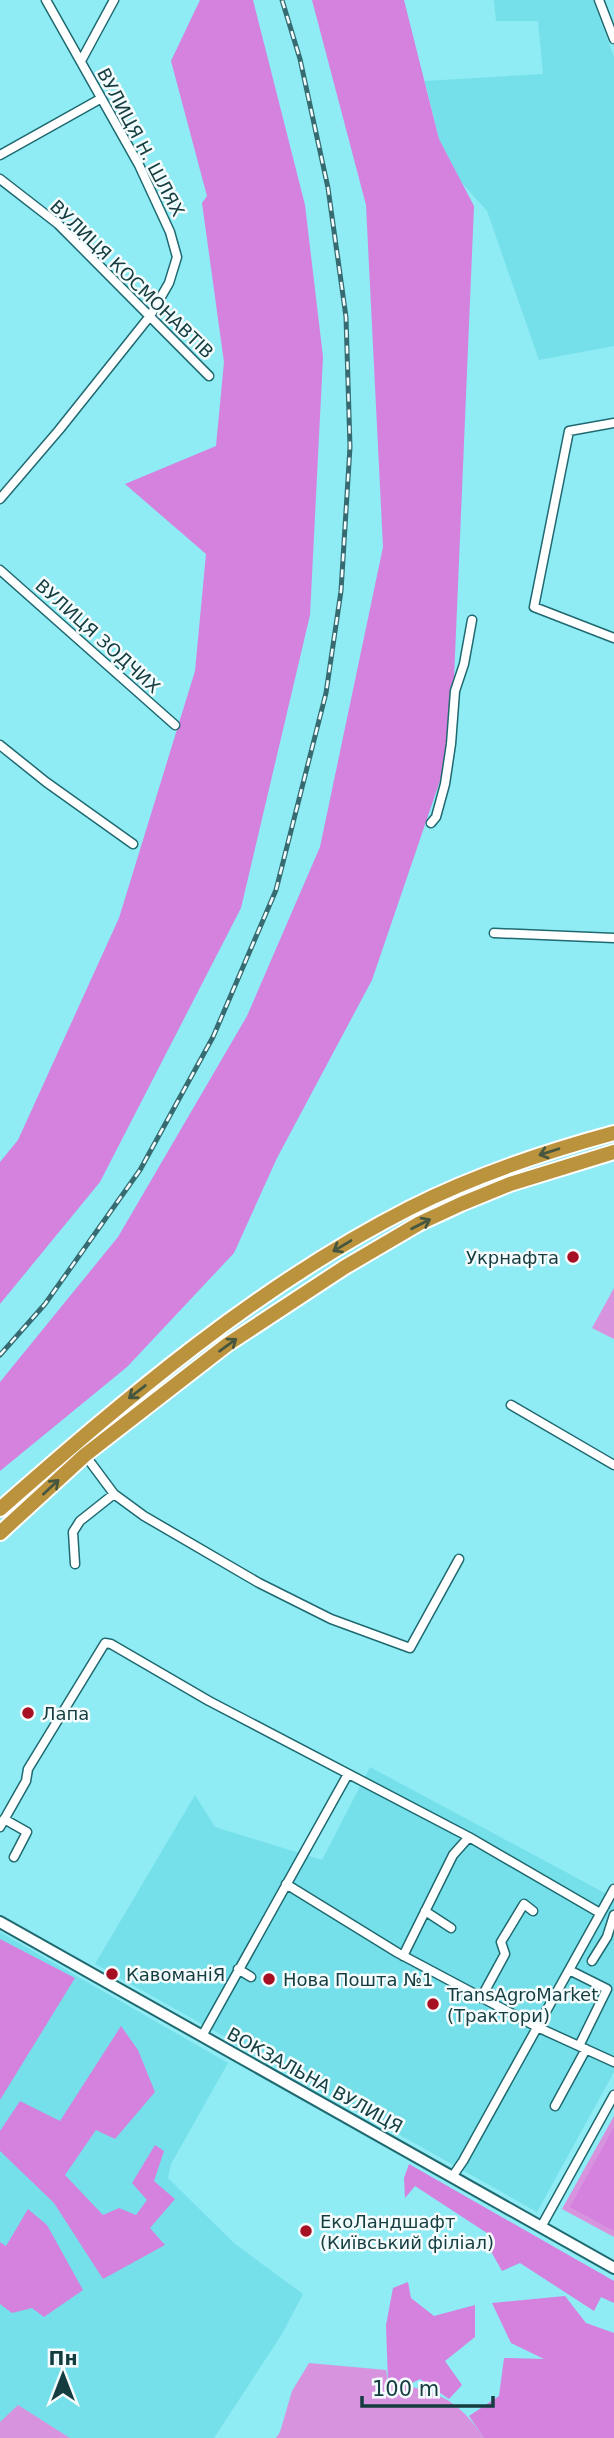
<svg xmlns="http://www.w3.org/2000/svg" width="614" height="2438" viewBox="0 0 614 2438" font-family="'DejaVu Sans',sans-serif">
<style>
.built{fill:#76e0ea}
.green{fill:#d893df}
.forest{fill:#d581de}
.lines{fill:none;stroke-linecap:round;stroke-linejoin:round}
.street-casing{stroke:#1f6970;stroke-width:11}
.secondary-casing{stroke:#1f6970;stroke-width:14}
.highway-casing{stroke:#fff;stroke-width:18}
.street{stroke:#fff;stroke-width:8}
.secondary{stroke:#fff;stroke-width:10}
.highway{stroke:#bc933d;stroke-width:14}
.rail-casing{stroke:#366c71;stroke-width:5}
.rail{stroke:#f4fcfd;stroke-width:2.5;stroke-dasharray:8;stroke-linecap:butt}
.oneway{stroke:#47573f}
.poi-dot{fill:#a70f22;stroke:#f4fcfd;stroke-width:2.5}
.labels{text-anchor:middle;dominant-baseline:central;stroke-width:5;stroke-linejoin:round;paint-order:stroke}
.street-label{font-size:18px;fill:#153d40;stroke:#f4fcfd}
.poi-label{font-size:18px;fill:#153d40;stroke:#f4fcfd;text-anchor:start}
</style>
<rect width="100%" height="100%" fill="#8febf4"/>
<path class="built" d="M494 0H593L614 57V346L539 360 487 211 461 182 439 139 425 81 543 74 538 21H496Z
M370 1767 614 1898V2072L537 2212 95 1964 195 1795 215 1827 322 1860Z
M0 1932 228 2063 171 2164 168 2178 235 2244 303 2294 282 2334 214 2438H0Z"/>
<path class="green" d="M614 1288V1339L592 1328Z
M614 2116V2237L562 2209Z
M309 2363 386 2370 388 2382C435 2391 457 2397 484 2438H276L280 2432 292 2391Z
M18 2405 70 2438H0V2422Z"/>
<path class="forest" d="M200 0H253L305 205 323 357 310 615 241 908 100 1182 0 1304V1162L18 1140 119 918 195 671 206 554 125 484 216 446 224 362 202 203 207 196 171 61Z
M312 0H404L439 139 474 206 454 679 445 766 372 980 277 1158 234 1253 127 1367 0 1471V1382L118 1237 247 1016 320 847 383 547 366 205Z
M0 1939 75 1978 0 2100Z
M121 2026 138 2050 155 2092 115 2139 96 2130 65 2175 103 2215 119 2208 136 2215 147 2200 132 2183 155 2145 164 2151 154 2181 175 2199 150 2228 165 2245 103 2279 54 2203 0 2151V2131L20 2101 60 2121Z
M614 2127V2231L570 2207Z
M409 2164 614 2281V2303L601 2297 594 2311 520 2263 502 2271 488 2246 490 2235 415 2186 405 2198 404 2178Z
M28 2209 47 2225 83 2290 44 2317 32 2308 12 2313 0 2304V2242L6 2246Z
M408 2282 411 2298 434 2316 475 2305V2337L445 2361 462 2385 449 2399 420 2379 406 2386 388 2382 386 2325 393 2288Z
M565 2296 586 2323 614 2333V2438H484L469 2416 499 2396 504 2358 544 2359 511 2343 492 2303Z"/>
<g class="lines">
<defs>
<path id="street" d="M599 0 614 39
M81 61 114 0
M0 155 100 99
M0 179 58 224 209 376
M614 423 569 431 534 607 614 638
M0 499 59 430 150 316 169 283 177 257 170 232 139 165 46 0
M0 570 175 725
M0 745 46 782 133 844
M431 823 436 817 445 784 451 744 455 691 464 664 472 620
M494 933 614 938
M511 1405 614 1465
M85 1455 114 1494 144 1516 259 1583 331 1619 410 1648 459 1559
M75 1564 73 1532 80 1521 114 1494
M4 1819 27 1832 14 1857
M0 1827 26 1781 28 1769 105 1643 111 1644 209 1701 469 1837 600 1913
M286 1884 398 1953 537 2027 614 2062
M425 1911 451 1928
M403 1956 453 1855 469 1837
M592 1961 607 1937 614 1915
M238 1969 251 1977
M569 1970 607 1989 579 2046
M481 1998 505 1954 501 1942 524 1904 533 1911
M202 2036 348 1774
M555 2106 586 2049
M452 2177 463 2161 614 1889
M541 2227 614 2095"/>
<path id="secondary" d="M0 1922 614 2268"/>
<path id="highway" d="M0 1509C128 1397 257 1286 410 1208 475 1175 544 1152 614 1133
M0 1533 85 1455 228 1344 345 1267 420 1223 461 1204 510 1184 614 1152"/>
</defs>
<use href="#street" class="street-casing"/>
<use href="#secondary" class="secondary-casing"/>
<use href="#highway" class="highway-casing"/>
<use href="#street" class="street"/>
<use href="#secondary" class="secondary"/>
<use href="#highway" class="highway"/>
<defs>
<path id="rail" d="M0 1355 45 1304 140 1170 213 1037 276 890 326 693 341 591 350 447 346 317 328 188 300 59 282 0"/>
</defs>
<use href="#rail" class="rail-casing"/>
<use href="#rail" class="rail"/>
</g>
<defs><path id="oneway-shaft" d="M-6 0H5M1.5-3L5.5 0L1.5 3" fill="none" stroke-width="1.6" stroke-linecap="round" stroke-linejoin="round" transform="scale(1.75)"/></defs>
<g class="oneway">
<use href="#oneway-shaft" transform="translate(549 1152) rotate(162)"/>
<use href="#oneway-shaft" transform="translate(421 1224) rotate(-27)"/>
<use href="#oneway-shaft" transform="translate(342 1246) rotate(149)"/>
<use href="#oneway-shaft" transform="translate(228 1345) rotate(-36)"/>
<use href="#oneway-shaft" transform="translate(137 1392) rotate(142)"/>
<use href="#oneway-shaft" transform="translate(51 1487) rotate(-43)"/>
</g>
<g class="poi-dot">
<circle cx="573" cy="1257" r="7"/>
<circle cx="28" cy="1713" r="7"/>
<circle cx="112" cy="1974" r="7"/>
<circle cx="269" cy="1979" r="7"/>
<circle cx="433" cy="2004" r="7"/>
<circle cx="306" cy="2231" r="7"/>
</g>
<g class="labels">
<g class="street-label">
<text transform="translate(141 142) rotate(62)">ВУЛИЦЯ Н. ШЛЯХ</text>
<text transform="translate(132 279) rotate(44)">ВУЛИЦЯ КОСМОНАВТІВ</text>
<text transform="translate(98 636) rotate(42)">ВУЛИЦЯ ЗОДЧИХ</text>
<text transform="translate(315 2080) rotate(29)">ВОКЗАЛЬНА ВУЛИЦЯ</text>
</g>
<g class="poi-label">
<text x="559" y="1257" text-anchor="end">Укрнафта</text>
<text x="42" y="1713">Лапа</text>
<text x="126" y="1974">КавоманіЯ</text>
<text x="283" y="1979">Нова Пошта №1</text>
<text x="447" y="1994">TransAgroMarket<tspan x="447" dy="21">(Трактори)</tspan></text>
<text x="320" y="2221">ЕкоЛандшафт<tspan x="320" dy="21">(Київський філіал)</tspan></text>
</g>
</g>
<g transform="translate(63 2375)" stroke="#f4fcfd" stroke-width="5" paint-order="stroke">
<path d="M0-5L12 26L0 18L-12 26Z" fill="#153d40"/>
<text y="-10" font-size="19" font-weight="bold" text-anchor="middle" fill="#153d40">Пн</text>
</g>
<path d="M362 2396v10h131v-10" fill="none" stroke="#153d40" stroke-width="3.5"/>
<text x="372" y="2396" font-size="21" fill="#153d40" stroke="#f4fcfd" stroke-width="5" paint-order="stroke">100 m</text>
</svg>
